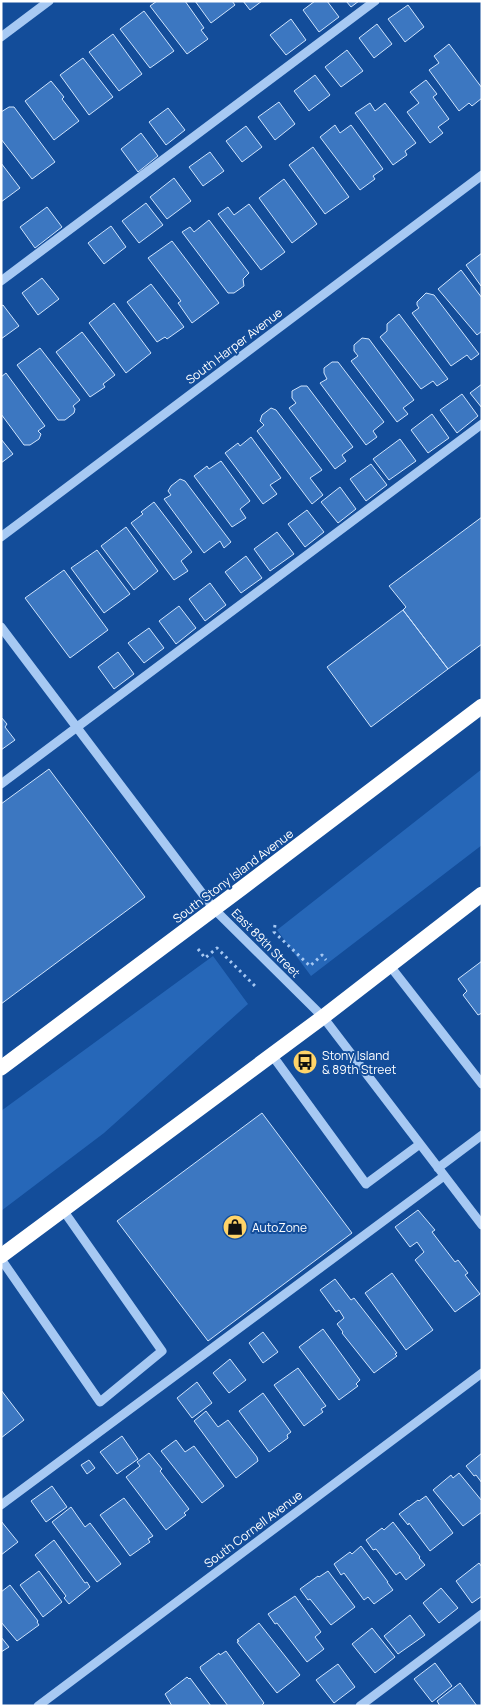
<svg xmlns="http://www.w3.org/2000/svg" width="483" height="1707" viewBox="0 0 483 1707" font-family="Manrope,sans-serif">
<style>
.green{fill:#2667b8}
.building{fill:#3c77c1;stroke:#cfe4fd}
.lines{fill:none;stroke-linecap:round;stroke-linejoin:round}
.path{stroke:#a7c9f3;stroke-width:3;stroke-dasharray:2.5 4;stroke-linecap:butt}
.minor{stroke:#a7c9f3;stroke-width:9}
.highway{stroke:#fff;stroke-width:15}
.labels{text-anchor:middle;dominant-baseline:central;stroke-width:4;stroke-linejoin:round;paint-order:stroke}
.street-label{font-size:12px;fill:#fff;stroke:#134d9a}
.poi-label{font-size:12px;fill:#fff;stroke:#134d9a;text-anchor:start}
</style>
<rect width="100%" height="100%" fill="#134d9a"/>
<path class="green" d="M482 769V845L311 976 277 930Z
M213 956 248 1004 104 1133 1 1211V1111Z"/>
<path class="building" d="M157 1H185L204 28 201 30 208 39 187 54 150 6Z
M195 1H232L235 5 211 23Z
M243 1H262L250 10Z
M315 1H327L339 17 319 32 303 10Z
M346 1H359L351 7Z
M408 5 424 27 405 42 388 19Z
M144 11 174 51 150 68 120 29Z
M291 19 306 40 286 55 270 35Z
M377 24 392 44 374 58 359 38Z
M113 34 142 74 119 91 89 52Z
M449 44 482 88V98L472 106 469 103 459 111 429 70 439 63 434 56Z
M347 50 363 71 341 87 325 67Z
M83 58 113 97 89 115 60 75Z
M315 75 330 95 309 111 294 91Z
M426 80 437 94 433 97 449 119 438 127 443 133 430 143 407 112 419 103 410 92Z
M51 81 64 97 62 99 79 121 54 140 25 101Z
M279 102 295 124 275 140 258 117Z
M370 103 375 111 385 103 416 143 405 151 407 155 393 165 355 113Z
M9 107H14L55 162 32 179 1 139V112Z
M168 108 185 130 166 145 149 122Z
M335 125 340 133 351 125 383 169 373 176 375 179 360 190 320 137Z
M246 126 262 147 242 162 226 141Z
M141 133 158 156 138 172 121 149Z
M313 147 349 197 325 214 289 165Z
M210 152 224 171 203 186 189 167Z
M1 163 20 188 1 202Z
M174 178 191 201 167 219 150 197Z
M284 179 317 224 292 243 259 198Z
M146 203 163 225 139 243 122 221Z
M249 204 285 252 261 270 218 214 228 207 234 215Z
M47 207 62 227 35 248 20 227Z
M209 220 249 273 243 279 244 286 234 293H228L182 232 190 227 194 232Z
M111 226 126 247 104 264 88 243Z
M172 241 219 303 192 323 178 303 181 301 148 258Z
M482 253V285L481 286 466 265Z
M461 270 482 298V331L477 335 438 289Z
M42 278 59 299 38 315 22 293Z
M151 284 184 327 167 339 165 337 157 342 127 302Z
M426 293 434 295 479 354 471 360 467 355 451 366 412 313 419 308 417 305V302Z
M114 303 151 353 126 373 89 323Z
M3 305 19 326 1 339V306Z
M399 314 448 379 437 386 433 381 421 389 380 337 387 331V324Z
M82 332 115 375 103 384 105 387 90 397 56 352Z
M362 338 369 339 414 400 403 408 408 414 397 422 351 361 358 356 354 351V345Z
M40 348 80 400 73 406 75 409 74 413 65 420H58L17 365Z
M332 362H338L384 422 373 431 377 437 366 445 320 383 327 379 324 373V368Z
M6 373 45 426 38 431 41 434 39 439 30 445H24L1 414V377Z
M482 384V408L470 393Z
M301 386H307L353 447 342 455 346 461 335 469 289 408 296 403 292 398V391Z
M462 394 478 416 457 433 440 410Z
M271 408 276 410 322 470 310 478 323 495 312 504 257 431 264 425 260 421 262 415Z
M432 414 449 438 428 453 411 430Z
M251 437 281 478 270 485 277 494 263 504 225 453 238 443 240 446Z
M1 439 13 454 1 463Z
M400 439 416 461 389 480 373 459Z
M221 461 250 501 240 509 246 518 232 527 194 476 207 466 209 469Z
M371 464 387 485 366 501 350 479Z
M180 479 185 481 231 542 224 548 220 541 204 553 164 499 171 495 168 491 171 486Z
M340 487 356 509 338 523 321 502Z
M154 502 192 552 181 561 188 571 174 580 131 523 143 514 141 512Z
M307 510 324 532 305 547 288 524Z
M482 517V644L448 669 403 610 406 607 389 586Z
M126 527 158 571 134 590 101 546Z
M277 532 294 554 270 571 254 549Z
M97 550 130 594 104 613 71 568Z
M246 556 262 578 241 593 225 572Z
M64 570 108 630 70 658 25 598Z
M210 583 226 605 205 621 189 599Z
M179 606 196 628 176 644 159 621Z
M403 610 448 669 371 727 327 667Z
M149 628 164 648 144 663 128 643Z
M118 652 134 674 114 689 98 667Z
M1 717 7 724 5 727 15 740 1 750Z
M49 769 145 897 1 1004V804Z
M482 961V1013L478 1015 463 995 467 991 458 979Z
M262 1113 352 1233 208 1341 117 1221Z
M418 1210 435 1230 432 1232 455 1262 458 1260 468 1273 465 1275 480 1294 455 1312 415 1260 424 1252 417 1242 410 1247 395 1227Z
M392 1273 433 1330 406 1350 365 1293Z
M335 1279 351 1300 354 1298 397 1353 395 1354 397 1356 374 1373 342 1333 343 1332 337 1324 344 1318 339 1310 336 1312 320 1290Z
M323 1329 360 1380 356 1384 358 1386 339 1400 299 1347Z
M263 1332 278 1352 263 1363 249 1343Z
M230 1359 246 1380 229 1393 213 1373Z
M298 1368 326 1406 321 1409 323 1412 304 1426 274 1385Z
M197 1382 212 1403 192 1418 177 1398Z
M1 1390 24 1420 1 1438Z
M263 1393 291 1432 287 1435 288 1438 269 1452 239 1411Z
M206 1411 218 1427 228 1420 257 1457 258 1461 236 1478 194 1421Z
M122 1436 138 1459 117 1474 100 1452Z
M176 1440 185 1452 194 1446 224 1486 202 1503 161 1451Z
M149 1453 162 1469 160 1471 189 1509 184 1513 186 1515 166 1530 126 1477 140 1466 137 1462Z
M482 1453V1483L476 1475 474 1476 466 1466Z
M89 1460 95 1468 87 1474 81 1465Z
M459 1473 482 1501V1512L463 1526 433 1490 451 1475 453 1478Z
M52 1486 67 1507 46 1522 31 1501Z
M426 1496 453 1533 430 1551 409 1523 408 1525 399 1514 418 1500 419 1501Z
M124 1498 153 1536 148 1539 150 1542 130 1556 100 1515Z
M71 1507 85 1527 90 1523 121 1564 97 1582 52 1522Z
M1 1521 18 1542 1 1555Z
M393 1522 420 1557 419 1558 425 1565 406 1580 400 1572 396 1575 376 1549 373 1550 366 1540 382 1528 384 1530Z
M54 1540 85 1583 87 1582 90 1587 69 1604 64 1598 66 1596 35 1555Z
M361 1546 388 1582H387L393 1590 374 1604 368 1597 364 1600 344 1573 341 1575 334 1564 350 1552 352 1554Z
M479 1563 482 1567V1596L472 1603 456 1581Z
M39 1571 62 1602 43 1617 20 1585Z
M328 1571 355 1607 331 1625 310 1599 308 1600 300 1589 318 1576 319 1577Z
M10 1585 38 1621 37 1622 39 1625 17 1641 1 1622V1592Z
M441 1588 458 1608 439 1623 423 1603Z
M295 1596 321 1632 315 1637 324 1649 307 1662 277 1623 275 1624 268 1614Z
M410 1615 425 1635 398 1654 384 1636Z
M259 1623 300 1675 277 1693 237 1642 239 1641 237 1640Z
M372 1628 395 1657 375 1673 352 1644Z
M1 1637 9 1647 1 1652Z
M226 1651 264 1703 262 1705V1706H228L201 1670 200 1667 219 1653 220 1655Z
M435 1663 452 1686 432 1702 414 1679Z
M338 1664 355 1687 334 1703 316 1680Z
M187 1677 189 1679 190 1678 211 1706H172L165 1694Z
M460 1683 477 1706H440L437 1701Z"/>
<g class="lines">
<path class="path" d="M275 925 274 932 310 966 322 955 326 960
M198 949 205 958 217 948 257 988"/>
<path class="minor" d="M1 37 49 1
M1 281 375 1
M1 537 482 175
M1 627 214 909 323 1017 482 1225
M1 784 482 424
M390 966 482 1084
M272 1055 366 1184 420 1144
M438 1168 482 1135
M1 1259 100 1402 162 1351 63 1210
M1 1505 444 1176
M38 1706 482 1373
M360 1706 482 1614"/>
<path class="highway" d="M1 1068 242 888 482 706
M1 1256 323 1017 482 894"/>
</g>
<defs>
<symbol id="bus-disc" viewBox="-11 -11 22 22"><circle r="9.5" fill="#ffd469" stroke="#134d9a"/><path d="M-5-6H5V4H4V6H2V4H-2V6H-4V4H-5ZM-3.5-4V0h7V-4ZM-3.5 1.2v1.5H-2V1.2ZM2 1.2v1.5H3.5V1.2Z" fill="#111"/></symbol>
<symbol id="shop-disc" viewBox="-11 -11 22 22"><circle r="9.5" fill="#ffd469" stroke="#134d9a"/><path d="M-5-2.5h2.3a2.7 3.5 0 0 1 5.4 0H5L5.5 6h-11ZM-1.5-2.5h3a1.5 2.3 0 0 0-3 0Z" fill="#111"/></symbol>
</defs>
<g fill-rule="evenodd">
<use href="#bus-disc" x="291" y="1048" width="28" height="28"/>
<use href="#shop-disc" x="221" y="1213" width="28" height="28"/>
</g>
<g class="labels">
<g class="street-label">
<text transform="translate(234 346) rotate(-37)">South Harper Avenue</text>
<text transform="translate(233 876) rotate(-37)">South Stony Island Avenue</text>
<text transform="translate(266 943) rotate(45)">East 89th Street</text>
<text transform="translate(253 1529) rotate(-37)">South Cornell Avenue</text>
</g>
<g class="poi-label">
<text x="322" y="1055">Stony Island<tspan x="322" dy="14">&amp; 89th Street</tspan></text>
<text x="252" y="1227">AutoZone</text>
</g>
</g>
<rect width="483" height="1707" fill="none" stroke="#ffffff" stroke-width="5"/>
</svg>
